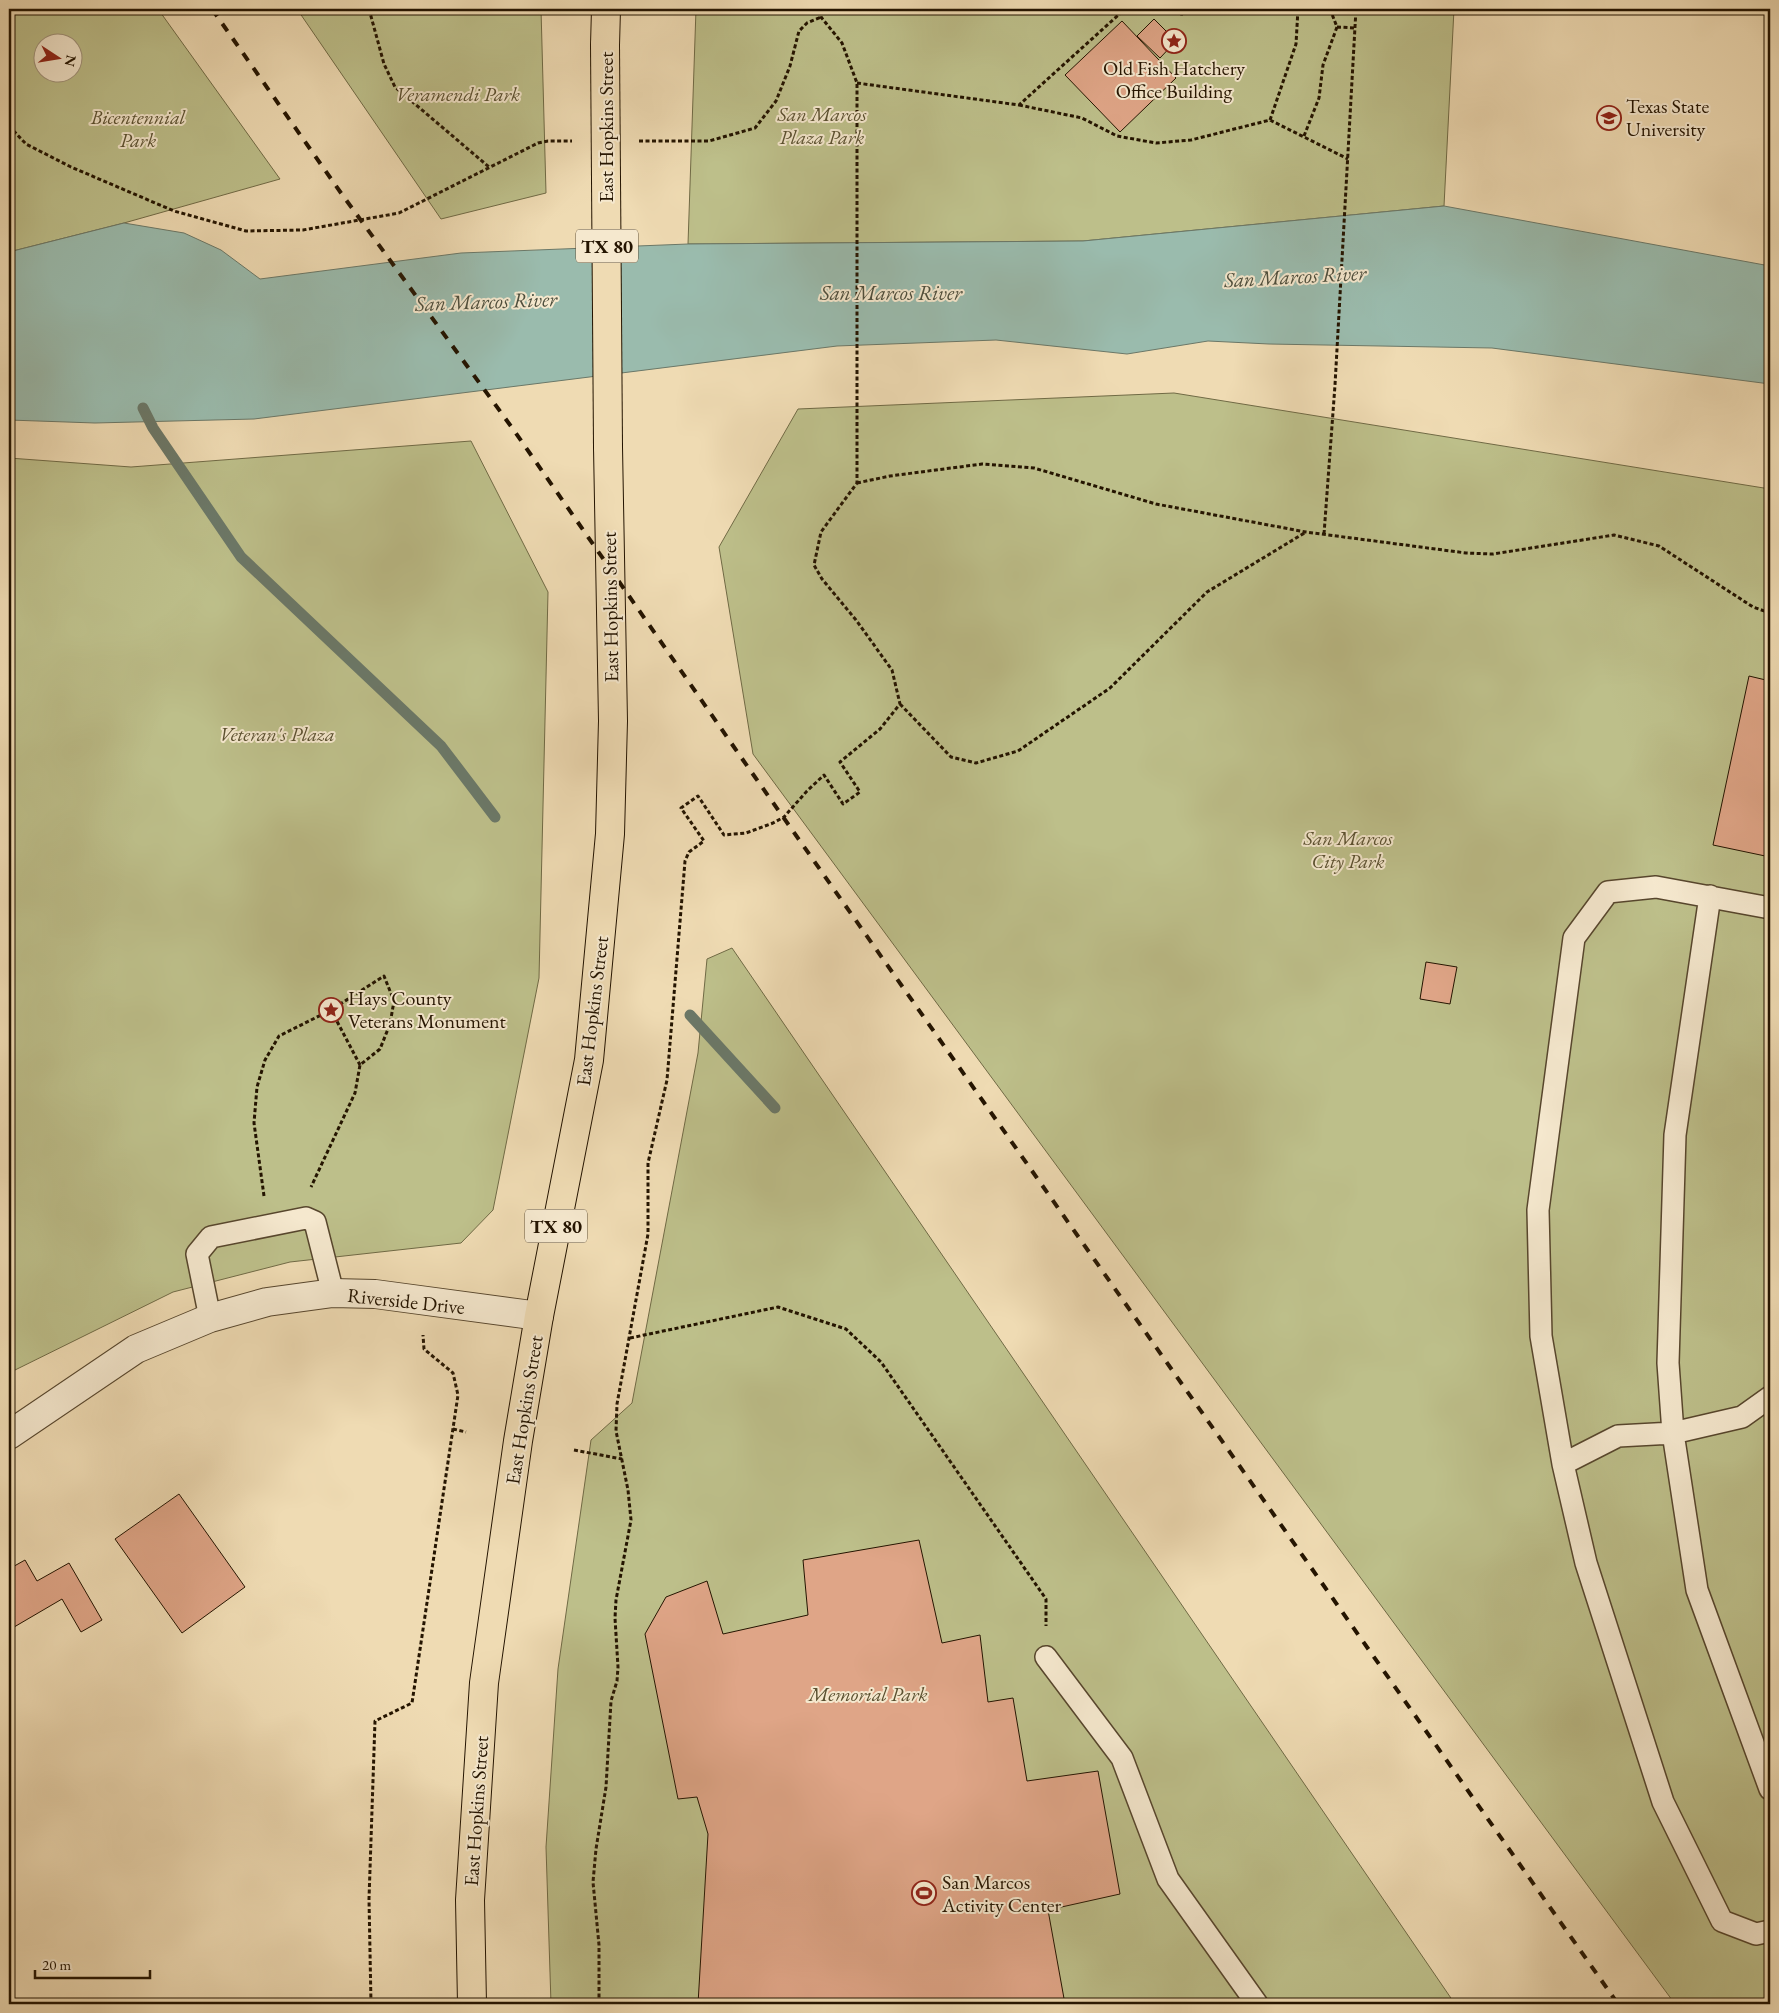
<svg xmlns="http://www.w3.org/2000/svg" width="1779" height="2013" viewBox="0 0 1779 2013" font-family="'EB Garamond',serif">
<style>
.green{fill:#bdbf8a;stroke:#706a45;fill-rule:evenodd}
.water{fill:#9abbad;stroke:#6b7868}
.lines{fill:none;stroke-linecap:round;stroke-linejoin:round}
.stream{stroke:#6b7868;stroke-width:11}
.building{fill:#dfa587;stroke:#241400}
.lane-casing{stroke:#57462d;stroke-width:24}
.street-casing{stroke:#57462d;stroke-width:30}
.primary-casing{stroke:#241400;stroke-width:30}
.path{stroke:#241400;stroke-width:3;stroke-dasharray:4 2.5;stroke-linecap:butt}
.lane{stroke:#f5e8ce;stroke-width:21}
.street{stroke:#f5e8ce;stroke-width:28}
.primary{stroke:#efdbb3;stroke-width:28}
.rail{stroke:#241400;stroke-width:4;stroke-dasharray:9 9;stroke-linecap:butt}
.primary-bridge-casing{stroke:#241400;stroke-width:30;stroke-linecap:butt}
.primary-bridge{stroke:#efdbb3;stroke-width:28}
.labels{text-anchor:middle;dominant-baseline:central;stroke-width:4;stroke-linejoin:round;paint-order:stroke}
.shield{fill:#f5e8ce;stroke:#63543e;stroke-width:1}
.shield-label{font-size:19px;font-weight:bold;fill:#241400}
.poi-label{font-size:20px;fill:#241400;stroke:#f5e8ce;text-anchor:start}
.park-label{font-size:20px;font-style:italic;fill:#5a5030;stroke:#f5e8ce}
.street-label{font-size:20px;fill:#241400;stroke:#f5e8ce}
.water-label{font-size:21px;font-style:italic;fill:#4d4e3d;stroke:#f5e8ce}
</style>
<rect width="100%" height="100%" fill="#efdbb3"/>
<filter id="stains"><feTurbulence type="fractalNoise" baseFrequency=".004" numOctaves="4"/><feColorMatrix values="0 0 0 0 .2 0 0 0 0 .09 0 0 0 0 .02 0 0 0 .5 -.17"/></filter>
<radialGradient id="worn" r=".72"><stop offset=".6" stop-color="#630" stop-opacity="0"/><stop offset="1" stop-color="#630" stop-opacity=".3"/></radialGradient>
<path class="green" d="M9 9H158L280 179 124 223 9 252ZM42 42H72V72H42Z
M297 9H541L546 193 441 219Z
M696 9H1454L1444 206 1083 241 688 244Z
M1174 393 1770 489V2004H1675L753 754 719 547 798 409Z
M471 441 548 592 539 978 493 1210 461 1243 290 1262 173 1292 11 1372 9 1363V458L131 467Z
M732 948 1455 2004H551L546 1847 558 1669 591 1440 632 1403 698 1053 707 959Z"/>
<path class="water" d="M1444 206 1770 266V384L1492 348 1269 344 1208 341 1127 354 996 340 837 346 254 419 95 423 9 420V252L124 223 184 233 221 250 260 279 461 253 688 244 1083 241Z"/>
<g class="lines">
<path class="stream" d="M143 408 153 428 241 557 441 746 495 817
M690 1015 775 1108"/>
</g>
<path class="building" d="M1154 19 1176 41 1160 58 1137 36Z
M1122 21 1176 78 1120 132 1065 75Z
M1749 676 1770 681V857L1713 845Z
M1426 962 1457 967 1450 1004 1420 999Z
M179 1494 245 1587 182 1633 115 1539Z
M919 1540 942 1643 980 1635 988 1702 1013 1698 1027 1781 1098 1771 1120 1894 1048 1910 1065 2004H698L708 1834 697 1797 678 1799 645 1634 666 1597 707 1581 723 1634 808 1615 803 1560Z
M25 1560 37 1581 69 1563 102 1620 81 1632 62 1599 9 1630V1569Z"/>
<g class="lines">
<defs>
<path id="lane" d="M1710 896 1675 1135 1668 1363 1673 1433 1742 1417 1770 1397
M1770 908 1656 887 1608 892 1574 938 1538 1210 1541 1336 1563 1464 1586 1563 1663 1802 1722 1921 1756 1934 1770 1931
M210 1318 197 1254 211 1237 306 1218 315 1222 333 1293
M1563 1464 1618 1436 1673 1433 1697 1590 1770 1789
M1046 1657 1122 1758 1168 1879 1257 2004"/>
<path id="street" d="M9 1435 136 1349 210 1318 267 1302 333 1293 375 1294 539 1316"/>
<path id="primary" d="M605 45 606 9
M472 2004 470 1900 484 1683 518 1441 539 1316 589 1060 610 834 613 721 608 447"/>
</defs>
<use href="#lane" class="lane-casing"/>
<use href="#street" class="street-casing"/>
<use href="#primary" class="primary-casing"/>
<path class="path" d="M369 9 384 64 395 87 489 167
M1148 9 1182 14 1188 9
M1337 27 1355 28
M857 83 1019 105 1125 9
M1019 105 1082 118 1117 136 1156 143 1191 140 1270 120 1348 159
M1270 120 1296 44 1298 9
M9 126 26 144 71 167 174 211 246 231 303 230 399 213 538 143 548 141H572
M1304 136 1319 98 1323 65 1337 27 1330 9
M639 141H709L755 128 776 101 790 66 799 31 807 23 821 17
M857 483 890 476 982 464 1034 468 1156 504 1306 532 1466 553 1493 554 1614 535 1659 546 1753 607 1770 613
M1324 534 1335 385 1356 9
M900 704 951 757 976 763 1018 751 1110 688 1207 592 1306 532
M331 1010 360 1065
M264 1196 254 1123 257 1087 265 1060 279 1036 331 1010 384 976 394 1001 390 1024 380 1049 360 1065 355 1093 311 1187
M630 1338 778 1307 846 1329 881 1362 1046 1599V1626
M453 1429 466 1432
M574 1450 622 1459
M371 2004 369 1899 375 1721 412 1703 458 1395 453 1373 424 1349 423 1335
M599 2004V1945L593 1882 596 1849 606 1787 611 1701 617 1681 618 1667 615 1618 616 1600 631 1520 628 1490 616 1431 617 1404 648 1234V1163L667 1080 685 861 689 852 704 841 681 808 698 796 724 835 746 833 773 823 784 817 807 791 824 775 843 804 860 792 840 762 880 729 900 704 892 670 856 620 822 579 814 565 821 532 857 483V83L842 43 821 17 820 9"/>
<use href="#lane" class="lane"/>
<use href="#street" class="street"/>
<use href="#primary" class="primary"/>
<path class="rail" d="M212 9 341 193 513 429 743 760 1618 2004"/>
<defs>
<path id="primary-bridge" d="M605 45 608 447"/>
</defs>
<use href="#primary-bridge" class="primary-bridge-casing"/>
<use href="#primary-bridge" class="primary-bridge"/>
</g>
<defs>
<symbol id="sight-ring" viewBox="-11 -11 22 22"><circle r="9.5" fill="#f5e8ce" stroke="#8f2418" stroke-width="1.5"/><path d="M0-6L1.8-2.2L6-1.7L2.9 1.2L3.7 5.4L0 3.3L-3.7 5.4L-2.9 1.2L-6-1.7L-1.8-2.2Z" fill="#8f2418"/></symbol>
<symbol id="university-ring" viewBox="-11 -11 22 22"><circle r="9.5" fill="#f5e8ce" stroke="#8f2418" stroke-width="1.5"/><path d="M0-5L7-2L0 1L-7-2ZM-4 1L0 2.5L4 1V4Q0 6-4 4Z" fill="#8f2418"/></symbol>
<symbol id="stadium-ring" viewBox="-11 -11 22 22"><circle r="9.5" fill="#f5e8ce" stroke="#8f2418" stroke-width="1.5"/><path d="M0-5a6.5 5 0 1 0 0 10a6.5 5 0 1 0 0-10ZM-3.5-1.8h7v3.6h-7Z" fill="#8f2418"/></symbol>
</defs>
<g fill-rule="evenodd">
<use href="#sight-ring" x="1160" y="27" width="28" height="28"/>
<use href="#university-ring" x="1595" y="104" width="28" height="28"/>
<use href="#sight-ring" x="317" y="996" width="28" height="28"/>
<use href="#stadium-ring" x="910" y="1879" width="28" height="28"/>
</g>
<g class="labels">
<g class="shield">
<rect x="576" y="229.5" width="62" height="33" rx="4"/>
<rect x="525" y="1209.5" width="62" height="33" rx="4"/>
</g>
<g class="shield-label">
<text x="607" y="246">TX 80</text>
<text x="556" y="1226">TX 80</text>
</g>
<g class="poi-label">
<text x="1174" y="68" text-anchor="middle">Old Fish Hatchery<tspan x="1174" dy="23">Office Building</tspan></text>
<text x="1626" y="106">Texas State<tspan x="1626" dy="23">University</tspan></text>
<text x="348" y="998">Hays County<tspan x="348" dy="23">Veterans Monument</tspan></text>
<text x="942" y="1882">San Marcos<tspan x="942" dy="23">Activity Center</tspan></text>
</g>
<g class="park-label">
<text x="458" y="94">Veramendi Park</text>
<text x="822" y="114">San Marcos<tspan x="822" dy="23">Plaza Park</tspan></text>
<text x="138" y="117">Bicentennial<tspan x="138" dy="23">Park</tspan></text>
<text x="277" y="734">Veteran's Plaza</text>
<text x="1348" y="838">San Marcos<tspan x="1348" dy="23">City Park</tspan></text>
<text x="868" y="1694">Memorial Park</text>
</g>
<g class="street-label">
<text transform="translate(606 127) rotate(-90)">East Hopkins Street</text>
<text transform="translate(610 607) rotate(-91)">East Hopkins Street</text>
<text transform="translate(592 1011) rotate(-83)">East Hopkins Street</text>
<text transform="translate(406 1301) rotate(6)">Riverside Drive</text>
<text transform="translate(524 1410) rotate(-81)">East Hopkins Street</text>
<text transform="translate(476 1811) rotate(-86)">East Hopkins Street</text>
</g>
<g class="water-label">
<text transform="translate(1295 276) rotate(-3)">San Marcos River</text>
<text x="891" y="292">San Marcos River</text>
<text transform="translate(486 301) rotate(-2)">San Marcos River</text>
</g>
</g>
<rect width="1779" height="2013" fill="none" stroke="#efdbb3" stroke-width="30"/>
<rect x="10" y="10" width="1759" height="1993" fill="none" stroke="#241400" stroke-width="2.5"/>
<rect x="15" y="15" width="1749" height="1983" fill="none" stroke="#241400"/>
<g transform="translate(58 58) rotate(102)"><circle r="24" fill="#f5e8ce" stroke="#a1937c"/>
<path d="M0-4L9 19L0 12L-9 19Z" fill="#8f2418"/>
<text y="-8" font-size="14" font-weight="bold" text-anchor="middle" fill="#241400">N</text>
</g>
<path d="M35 1970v8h115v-8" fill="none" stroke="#241400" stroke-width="2.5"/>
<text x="42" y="1970" font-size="15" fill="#241400" stroke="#f5e8ce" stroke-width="4" paint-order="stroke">20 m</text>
<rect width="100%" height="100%" filter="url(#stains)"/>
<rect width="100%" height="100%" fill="url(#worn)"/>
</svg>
